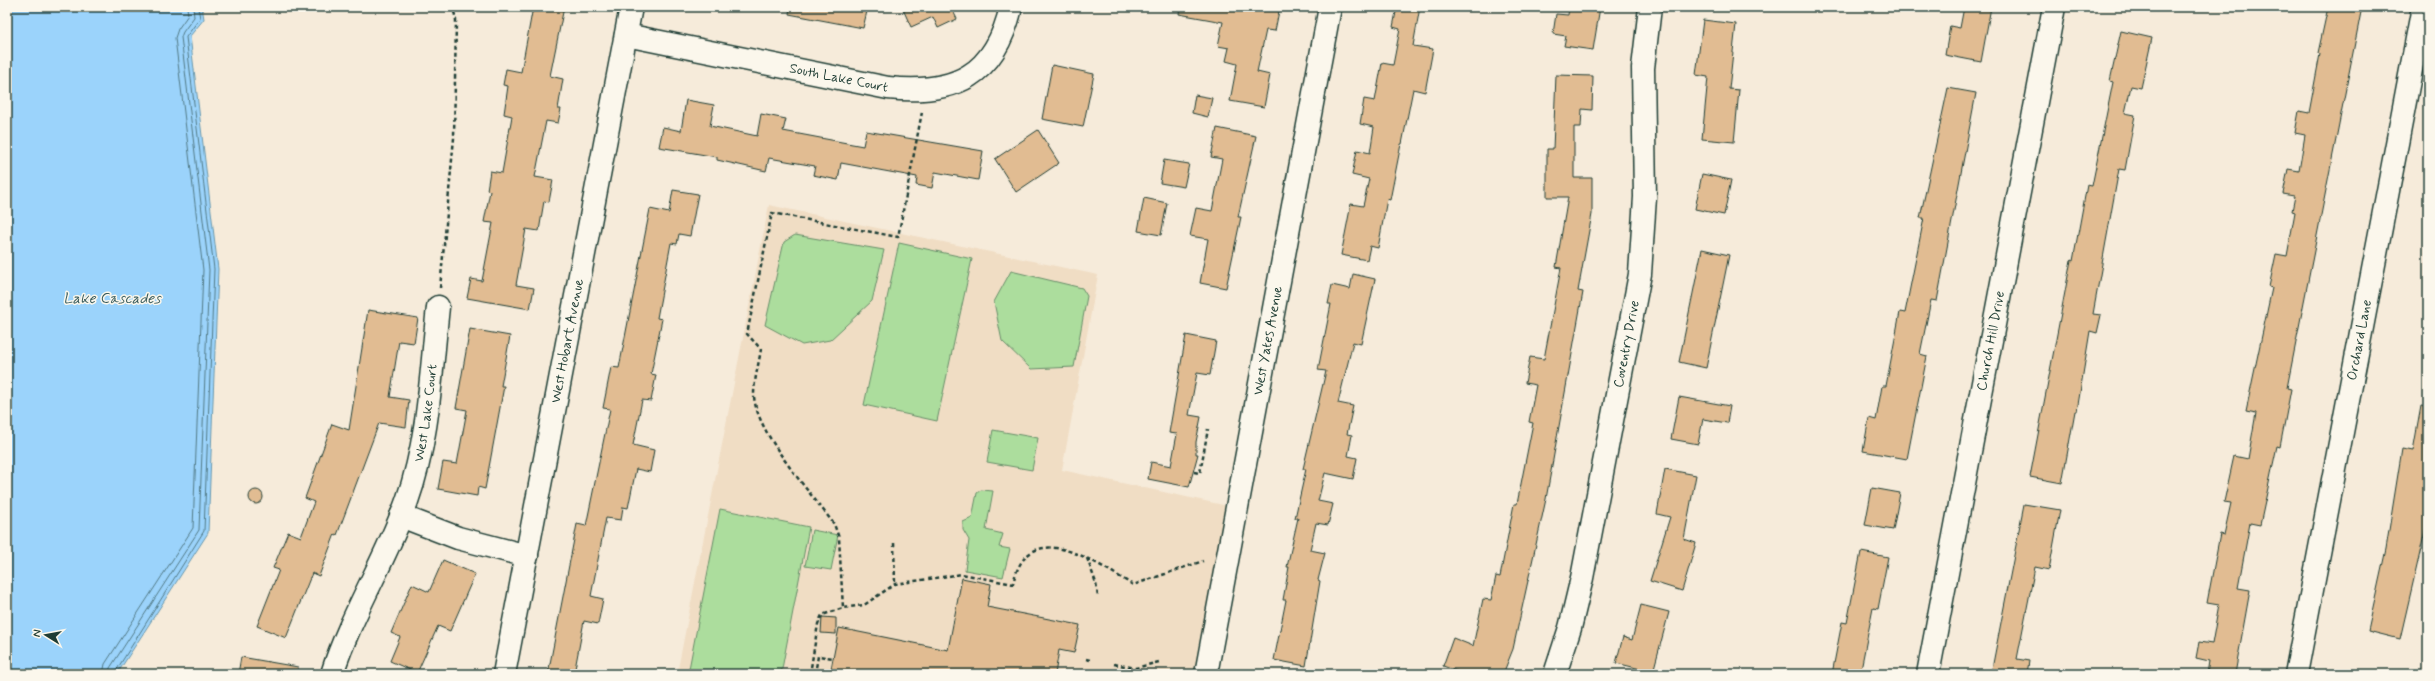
<svg xmlns="http://www.w3.org/2000/svg" width="2435" height="681" viewBox="0 0 2435 681" font-family="Mynerve,sans-serif">
<style>
.built{fill:#f0ddc4}
.green{fill:#acdd9d;stroke:#668d68}
.water{fill:#9bd3fb;stroke:#6997ab}
.lines{fill:none;stroke-linecap:round;stroke-linejoin:round}
.shore{stroke:#517984;stroke-width:1}
.building{fill:#e1bc92;stroke:#1f3d34}
.minor-casing{stroke:#1f3d34;stroke-width:25}
.path{stroke:#1f3d34;stroke-width:2.5;stroke-dasharray:4 3;stroke-linecap:butt}
.minor{stroke:#fbf7ec;stroke-width:22}
.labels{text-anchor:middle;dominant-baseline:central;stroke-width:3;stroke-linejoin:round;paint-order:stroke}
.street-label{font-size:14px;fill:#1f3d34;stroke:#fbf7ec}
.water-label{font-size:15px;font-style:italic;fill:#385b5c;stroke:#fbf7ec}
</style>
<rect width="100%" height="100%" fill="#f6ebda"/>
<filter id="ink" filterUnits="userSpaceOnUse"><feTurbulence type="fractalNoise" baseFrequency=".025" numOctaves="2"/><feDisplacementMap in="SourceGraphic" scale="8" xChannelSelector="R" yChannelSelector="G"/><feConvolveMatrix kernelMatrix="1 2 1 2 8 2 1 2 1" color-interpolation-filters="sRGB"/></filter>
<g filter="url(#ink)">
<path class="built" d="M769 205 1098 275 1062 470 1237 508 1206 674H677Z"/>
<path class="green" d="M795 235 884 250 872 301 830 340 802 345 765 325 784 242Z
M899 243 972 259 937 421 864 405Z
M1011 271 1082 288 1087 296 1074 367 1031 369 1002 341 994 302Z
M993 430 1038 438 1032 470 987 462Z
M981 490 993 491 986 530 1003 534 999 547 1010 549 1003 577 965 570 969 540 963 530V522L972 518 977 493Z
M720 509 809 527 781 674H688Z
M812 530 838 535 831 570 805 566Z"/>
<path class="water" d="M7 7H202L204 19 190 36 218 269 208 533 117 674H7Z"/>
<g class="lines">
<path class="shore" d="M103 674 105 664 193 528 203 270 175 38 178 29 188 15 187 7
M109 674 110 668 199 530 209 270 181 37 183 32 194 17 193 7
M114 674 204 531 214 269 186 37 200 18 198 7"/>
</g>
<path class="building" d="M533 7H564L550 76 563 79 558 109H561L558 123 546 121 535 177 553 180 549 202 544 201 539 231 526 229 516 285 534 288 530 309 467 298 471 279 482 281 493 223 484 222 490 191 487 190 490 171 502 173 512 116 504 114 508 86 503 85 506 69 521 72Z
M790 7H868L863 28 789 14Z
M902 7H956L952 9 957 19 938 28 933 17 911 27Z
M1180 7H1261L1279 11 1275 31 1266 30 1257 72 1270 75 1264 107 1230 101 1237 64 1226 61 1229 48 1218 46 1223 22 1179 14Z
M1397 7H1420L1413 46 1433 49 1425 92 1413 89 1402 144H1401L1390 200 1387 199 1378 248 1370 246 1367 260 1341 255 1351 204 1363 206 1369 179 1352 175 1357 150 1370 153 1374 127 1360 124 1364 99 1375 101 1382 63 1393 65 1400 29 1393 27Z
M1569 7H1600L1593 50 1564 46 1566 36 1553 34 1556 14 1568 15Z
M1964 7H1991L1981 62 1945 55 1950 26 1960 28Z
M2328 7H2362L2287 388 2291 389 2280 447 2277 446 2260 525 2250 523 2238 588 2250 590 2235 674H2207L2209 661 2196 658 2199 642 2212 644 2219 605 2207 603 2220 534 2224 535 2231 503 2224 502 2234 456 2248 459 2256 413 2246 411 2272 288 2269 287 2276 254 2287 256 2295 212 2292 211 2295 196 2283 194 2288 169 2299 171 2305 135 2295 133 2299 111 2309 113 2320 54 2318 53Z
M1703 20 1736 24 1729 89 1739 90 1734 142 1702 139 1708 77 1696 75Z
M2121 31 2152 38 2141 88 2131 86 2125 113 2135 115 2125 170 2119 169 2093 314 2101 315 2097 333 2090 331 2077 411H2075L2062 483 2030 477 2071 260 2073 261 2087 185 2092 186 2113 82 2110 81Z
M1052 65 1094 74 1083 127 1042 119Z
M1556 75 1593 76 1592 110 1582 109 1581 127H1574V178H1592V214L1578 291 1583 292 1546 499 1513 649 1503 674H1465L1443 666 1453 638 1473 646 1483 599 1491 600 1496 576 1500 577 1514 504H1517L1533 423 1529 422 1536 385 1525 383 1530 357 1544 359 1561 268 1556 267 1568 197H1547V149H1553Z
M1948 88 1976 93 1937 301 1931 300 1920 354 1927 356 1907 459 1863 451 1869 418 1876 420 1882 386H1886L1900 312 1905 313 1924 218H1920Z
M1195 95 1212 98 1208 117 1192 113Z
M686 100 714 105 710 126 757 136 761 114 786 119 783 131 863 146 866 131 983 151 978 180 935 172 932 188 916 185 917 177 841 163 838 180 813 175 815 166 769 158 766 171 717 160V157L659 147 663 127 681 131Z
M1217 128 1256 136 1238 217H1241L1226 288 1200 283 1208 239 1190 236 1196 208 1212 211 1222 159 1211 157Z
M1038 130 1059 163 1016 192 995 159Z
M1164 160 1189 164 1184 187 1160 183Z
M1702 174 1731 180 1724 215 1695 209Z
M673 190 698 194 690 236 679 234 677 244 671 243 657 318 662 319 651 374 656 375 651 401 642 400 633 445 654 450 650 472 636 469 628 508 623 507 621 520 606 518 591 596 603 599 598 624 584 621 574 674H548L577 524 586 526 610 409 603 408 611 367 619 368 650 209 669 213Z
M1144 198 1167 203 1161 235 1138 231Z
M1702 249 1729 255 1706 368 1679 362Z
M1353 274 1375 279 1361 344 1353 342 1338 403 1353 406 1347 434 1352 435 1348 456 1357 458 1353 479 1325 473 1318 501 1333 504 1328 525 1316 523 1310 550 1325 553 1318 580 1320 581 1306 666 1274 660 1286 600H1283L1289 567H1287L1298 518H1295L1306 469H1303L1326 371 1318 370 1331 304H1328L1332 285 1350 289Z
M368 310 418 318 414 343 399 341 390 397 409 400 406 427 379 423 337 535 335 534 319 576 312 573 286 638 257 626 279 570 273 568 288 532 301 537 314 502 305 498 332 424 349 430Z
M470 329 510 336 501 386H504L485 489 478 487 477 496 438 489 443 462 457 464 467 410 456 408Z
M1186 335 1216 341 1210 375 1197 373 1189 415 1201 417 1196 442V454H1198L1189 487 1148 479 1151 462 1171 466 1177 434 1169 433Z
M1679 397 1730 406 1727 423 1703 419 1698 444 1671 439Z
M2421 406 2428 407V518L2400 639 2368 631 2386 549 2402 449 2413 451Z
M1665 469 1696 475 1684 539 1696 543 1682 591 1650 581 1670 517 1657 514Z
M1872 488 1900 493 1893 530 1865 525Z
M249 497a7 7 0 1 1 14 0a7 7 0 1 1-14 0Z
M2024 504 2060 510 2049 570 2035 567 2017 659 2029 661 2027 674H1991Z
M1861 552 1888 557 1878 609 1873 608 1860 674H1832L1842 622 1847 623Z
M443 560 475 574 450 631 438 626 417 673 390 661 400 637 391 633 412 584 429 592Z
M962 578 991 584 987 607 1080 625 1074 653 1059 650 1055 674H830L839 628 948 650Z
M1641 605 1669 612 1653 672 1616 663 1623 637 1632 640Z
M822 617 836 618V634L821 633Z
M241 657 298 667V674H238Z"/>
<g class="lines">
<defs>
<g id="minor">
<path id="s1" d="M626 35 888 88C955 95 995 76 1011 7"/>
<path d="M401 516 458 538 527 556"/>
<path id="s2" d="M332 674C351 614 386 560 407 501 429 440 431 371 438 307"/>
<path id="s3" d="M504 674 631 7"/>
<path id="s4" d="M1206 674 1330 7"/>
<path id="s5" d="M1555 674 1570 628 1582 578 1640 274 1645 197 1643 68 1650 7"/>
<path id="s6" d="M1928 674 2054 7"/>
<path id="s7" d="M2296 674 2423 7"/>
</g>
</defs>
<use href="#minor" class="minor-casing"/>
<path class="path" d="M922 112 898 237 772 213 747 334 761 349C759 363 754 380 754 395 755 432 811 493 834 524L839 538 843 608 864 605 895 584 962 574 1013 584C1028 513 1098 564 1133 585L1203 561
M440 288 454 138 456 20 453 7
M1194 472 1200 473 1208 429
M894 543 895 584
M1087 558 1096 583 1098 597
M1086 659 1090 660
M1114 664 1136 668 1159 662
M810 674 818 624 822 615 843 608
M815 674 818 656 833 658"/>
<use href="#minor" class="minor"/>
</g>
</g>
<g class="labels">
<g class="street-label">
<text stroke="none"><textPath href="#s1" startOffset="217">South Lake Court</textPath></text>
<text stroke="none"><textPath href="#s4" startOffset="339">West Yates Avenue</textPath></text>
<text stroke="none"><textPath href="#s6" startOffset="339">Church Hill Drive</textPath></text>
<text stroke="none"><textPath href="#s7" startOffset="340">Orchard Lane</textPath></text>
<text stroke="none"><textPath href="#s3" startOffset="339">West Hobart Avenue</textPath></text>
<text stroke="none"><textPath href="#s5" startOffset="338">Coventry Drive</textPath></text>
<text stroke="none"><textPath href="#s2" startOffset="279">West Lake Court</textPath></text>
</g>
<g class="water-label">
<text x="112" y="299">Lake Cascades</text>
</g>
</g>
<rect width="2435" height="681" fill="none" stroke="#fbf7ec" stroke-width="24"/>
<rect x="12" y="12" width="2411" height="657" fill="none" stroke="#1f3d34" stroke-width="1.5" filter="url(#ink)"/>
<g transform="translate(46 635) rotate(281)" stroke="#fbf7ec" stroke-width="3" paint-order="stroke">
<path d="M0-3L7 15L0 10L-7 15Z" fill="#1f3d34"/>
<text y="-6" font-size="11" font-weight="bold" text-anchor="middle" fill="#1f3d34">N</text>
</g>
</svg>
